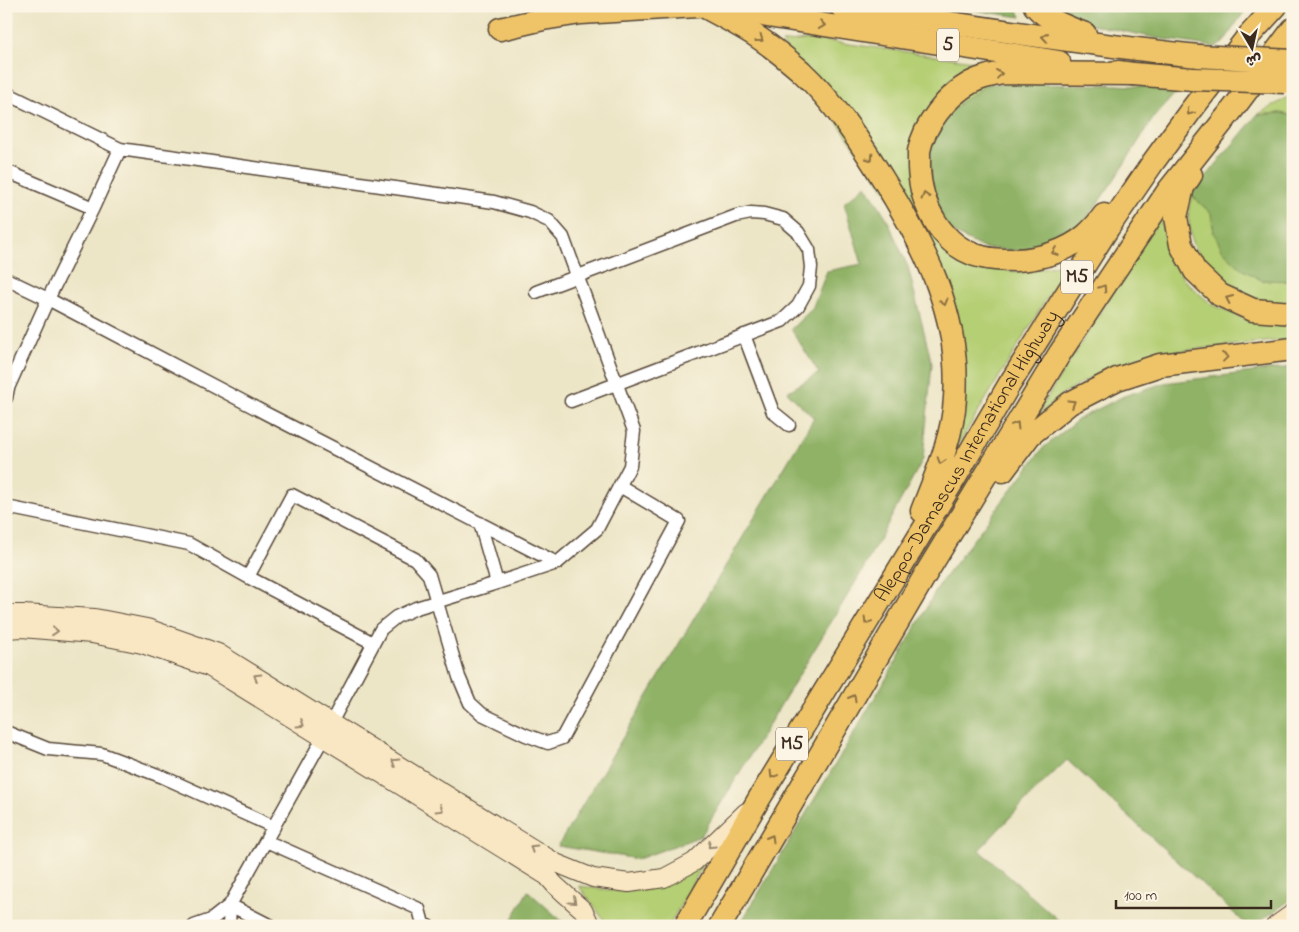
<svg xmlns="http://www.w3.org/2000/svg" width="1299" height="932" viewBox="0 0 1299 932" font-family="'Indie Flower','Playpen Sans Arabic',sans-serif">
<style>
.green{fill:#b5cf74;stroke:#787c49}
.forest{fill:#90b266;stroke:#666e42}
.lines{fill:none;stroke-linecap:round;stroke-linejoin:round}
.street-casing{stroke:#564637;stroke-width:15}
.secondary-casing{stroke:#564637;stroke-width:20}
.highway-casing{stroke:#564637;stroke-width:25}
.street{stroke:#fff;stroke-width:12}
.secondary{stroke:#f9e7c3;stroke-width:18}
.highway{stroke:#efc469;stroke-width:22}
.highway-bridge-casing{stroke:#564637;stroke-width:25;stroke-linecap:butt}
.highway-bridge{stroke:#efc469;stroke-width:22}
.oneway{stroke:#8c6f40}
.oneway2{stroke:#9a8870}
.labels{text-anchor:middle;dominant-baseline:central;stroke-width:4;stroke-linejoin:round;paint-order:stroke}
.shield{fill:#fcf5e5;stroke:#75675a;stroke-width:1}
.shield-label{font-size:19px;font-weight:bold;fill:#3b2a1e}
.street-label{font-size:20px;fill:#3b2a1e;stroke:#fcf5e5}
</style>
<rect width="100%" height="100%" fill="#fcf5e5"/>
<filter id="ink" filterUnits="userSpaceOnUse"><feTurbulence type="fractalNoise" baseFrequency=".02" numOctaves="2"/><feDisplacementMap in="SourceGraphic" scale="10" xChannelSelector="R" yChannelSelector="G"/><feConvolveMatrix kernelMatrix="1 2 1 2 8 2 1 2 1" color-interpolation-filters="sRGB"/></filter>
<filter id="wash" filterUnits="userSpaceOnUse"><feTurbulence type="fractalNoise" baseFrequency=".0096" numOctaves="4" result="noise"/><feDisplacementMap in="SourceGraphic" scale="20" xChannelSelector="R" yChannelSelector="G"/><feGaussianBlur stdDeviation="1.12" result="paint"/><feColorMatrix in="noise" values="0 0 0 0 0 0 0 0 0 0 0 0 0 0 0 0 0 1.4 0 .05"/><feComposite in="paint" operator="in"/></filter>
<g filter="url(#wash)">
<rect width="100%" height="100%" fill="#ece5c6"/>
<path class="green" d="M812 39 995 64 946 250 978 268 1025 272 1068 263 949 460 942 272 782 43Z
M1292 95 1293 116 1281 113 1257 115Z
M1191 195 1211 213 1214 233 1261 280 1293 281V304L1254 301 1228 288 1205 265 1192 242 1188 215Z
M1160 217 1168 250 1183 279 1211 304 1248 320 1293 321V339L1159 353 1111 366 1064 393 1033 420Z
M702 866 669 926H606L604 920 579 886 625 892 657 885Z"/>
<path class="forest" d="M945 6H1016L1021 17Z
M1043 6H1248L1223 43 1216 47 1156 38 1070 20Z
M988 84 1117 85 1179 89 1154 117 1114 180 1079 230 1065 240 1031 252 983 248 950 231 935 213 929 153 935 135 945 118 960 103Z
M1281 113 1293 116V281L1261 280 1243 270 1223 251 1214 233 1211 213 1191 195 1257 115Z
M866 185 886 217 908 267 932 364 923 459 861 573 701 836 638 859 558 846 814 418 787 392 819 373 791 329 812 309 827 271 862 264 844 203Z
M1293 367V898L1254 926H1248L1067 760 1037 789 979 850 1065 926H739L896 662 941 582 1043 448 1080 418 1124 396 1164 383Z
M528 891 565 924 566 926H508Z"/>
</g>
<g filter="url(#ink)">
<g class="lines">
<defs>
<path id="street" d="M6 93 120 149 494 202 530 212 549 221 563 237 634 431 630 466 597 529 557 563 497 583 416 608 396 617 381 629 323 738 230 905 211 920 194 926
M6 171 93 208
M6 279 48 299 267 414 557 563
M536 292 736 216 751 213 764 214 783 219 798 232 809 250 811 267 809 286 798 306 782 321 571 401
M744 335 773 412 789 425
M6 398 8 388 48 299 93 208 120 149
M6 507 189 544 248 577 373 643
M480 523 497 583
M248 577 292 495 415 559 429 575 459 677 470 703 482 714 526 735 548 743 562 738 679 521 620 486
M6 732 48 749 102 754 163 777 274 827
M266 841 419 909 423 924 428 926
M229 926 230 905 271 926"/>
<path id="secondary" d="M6 614H22L95 618 147 628 218 653 556 863 593 878 629 883 664 878 694 862 746 812
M6 629 22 628 92 634 142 644 209 667 547 876 555 885 583 910 591 926
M1275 926 1293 913"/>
<g id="highway">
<path d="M703 6C720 15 737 24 753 34 770 45 786 58 801 71 834 102 859 140 883 179 925 247 961 316 955 398 953 437 936 475 922 511"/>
<path d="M841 6C960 25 1078 43 1198 56"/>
<path d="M1035 6C1049 21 1067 27 1085 34"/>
<path d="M718 8 1059 62"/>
<path d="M500 29 543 19 581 13 697 6"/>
<path d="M1118 72 1133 74 1193 79"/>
<path d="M1191 175 1183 187 1176 217 1181 245 1195 271 1220 295 1253 310 1293 313"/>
<path d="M1104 215C1099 222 1093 229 1086 235 1067 251 1041 259 1016 260 1005 260 993 260 982 257 942 248 920 204 919 167 919 162 919 156 919 151 924 125 947 96 970 83 981 77 992 75 1003 73L1133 74"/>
<path d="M1003 471 1030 435 1070 403 1117 379 1160 365 1293 349"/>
<path id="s1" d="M685 926 759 799 956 476 1009 385 1108 228 1154 161 1192 109 1246 39 1276 6"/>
<path d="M720 926 927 572 1060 353 1168 191 1236 105 1293 29"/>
</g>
</defs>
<use href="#street" class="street-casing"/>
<use href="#secondary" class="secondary-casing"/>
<use href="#highway" class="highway-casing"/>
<use href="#street" class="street"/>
<use href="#secondary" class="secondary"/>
<use href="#highway" class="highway"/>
<defs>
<path id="highway-bridge" d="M1198 56 1293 61
M1193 79 1285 82"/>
</defs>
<use href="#highway-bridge" class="highway-bridge-casing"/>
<use href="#highway-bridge" class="highway-bridge"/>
</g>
<defs><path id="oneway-chevron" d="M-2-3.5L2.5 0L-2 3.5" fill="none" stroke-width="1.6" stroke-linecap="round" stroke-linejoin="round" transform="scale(1.25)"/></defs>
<g class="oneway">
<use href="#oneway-chevron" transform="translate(822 25) rotate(9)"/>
<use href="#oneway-chevron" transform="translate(1045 37) rotate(-172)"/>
<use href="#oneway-chevron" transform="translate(760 39) rotate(36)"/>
<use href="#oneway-chevron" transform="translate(999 74) rotate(-7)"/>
<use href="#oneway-chevron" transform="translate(1190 112) rotate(127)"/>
<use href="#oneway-chevron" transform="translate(870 158) rotate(57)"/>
<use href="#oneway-chevron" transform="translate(925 196) rotate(-107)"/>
<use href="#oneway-chevron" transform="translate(1055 252) rotate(161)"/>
<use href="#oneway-chevron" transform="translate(1103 288) rotate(-56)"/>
<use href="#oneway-chevron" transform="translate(1229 299) rotate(-155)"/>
<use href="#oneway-chevron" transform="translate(944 302) rotate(74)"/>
<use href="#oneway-chevron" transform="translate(1225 357) rotate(-7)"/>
<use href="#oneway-chevron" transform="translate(1072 403) rotate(-32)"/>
<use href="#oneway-chevron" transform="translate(1016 425) rotate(-59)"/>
<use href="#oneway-chevron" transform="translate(941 461) rotate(108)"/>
<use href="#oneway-chevron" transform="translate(867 621) rotate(121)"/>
<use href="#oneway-chevron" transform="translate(853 698) rotate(-60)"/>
<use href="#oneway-chevron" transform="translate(773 775) rotate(121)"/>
<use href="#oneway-chevron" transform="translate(771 838) rotate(-60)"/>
</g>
<g class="oneway2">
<use href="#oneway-chevron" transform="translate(55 631) rotate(5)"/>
<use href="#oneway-chevron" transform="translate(257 677) rotate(-148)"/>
<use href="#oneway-chevron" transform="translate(301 724) rotate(32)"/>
<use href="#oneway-chevron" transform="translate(395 762) rotate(-148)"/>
<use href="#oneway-chevron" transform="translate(440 809) rotate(32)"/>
<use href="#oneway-chevron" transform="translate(711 845) rotate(136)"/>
<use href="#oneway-chevron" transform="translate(533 848) rotate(-148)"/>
<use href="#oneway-chevron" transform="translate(573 901) rotate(42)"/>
</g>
</g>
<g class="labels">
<g class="shield">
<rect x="937" y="28.5" width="22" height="33" rx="4"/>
<rect x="1061" y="260.5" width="32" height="33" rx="4"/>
<rect x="776" y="727.5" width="32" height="33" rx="4"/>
</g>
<g class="shield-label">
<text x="948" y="45">5</text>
<text x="1077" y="277">M5</text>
<text x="792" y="744">M5</text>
</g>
<g class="street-label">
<text stroke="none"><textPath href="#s1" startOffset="548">Aleppo-Damascus International Highway</textPath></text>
</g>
</g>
<rect width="1299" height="932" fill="none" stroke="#fcf5e5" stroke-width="25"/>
<g transform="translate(1252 48) rotate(171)" stroke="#fcf5e5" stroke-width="4" paint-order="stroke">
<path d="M0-4L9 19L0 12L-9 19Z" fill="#3b2a1e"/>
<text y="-8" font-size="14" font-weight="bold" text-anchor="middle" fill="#3b2a1e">ش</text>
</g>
<path d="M1116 900v8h155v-8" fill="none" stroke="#3b2a1e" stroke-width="2.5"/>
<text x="1124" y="900" font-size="15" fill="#3b2a1e" stroke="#fcf5e5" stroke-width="4" paint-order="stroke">100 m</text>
</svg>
